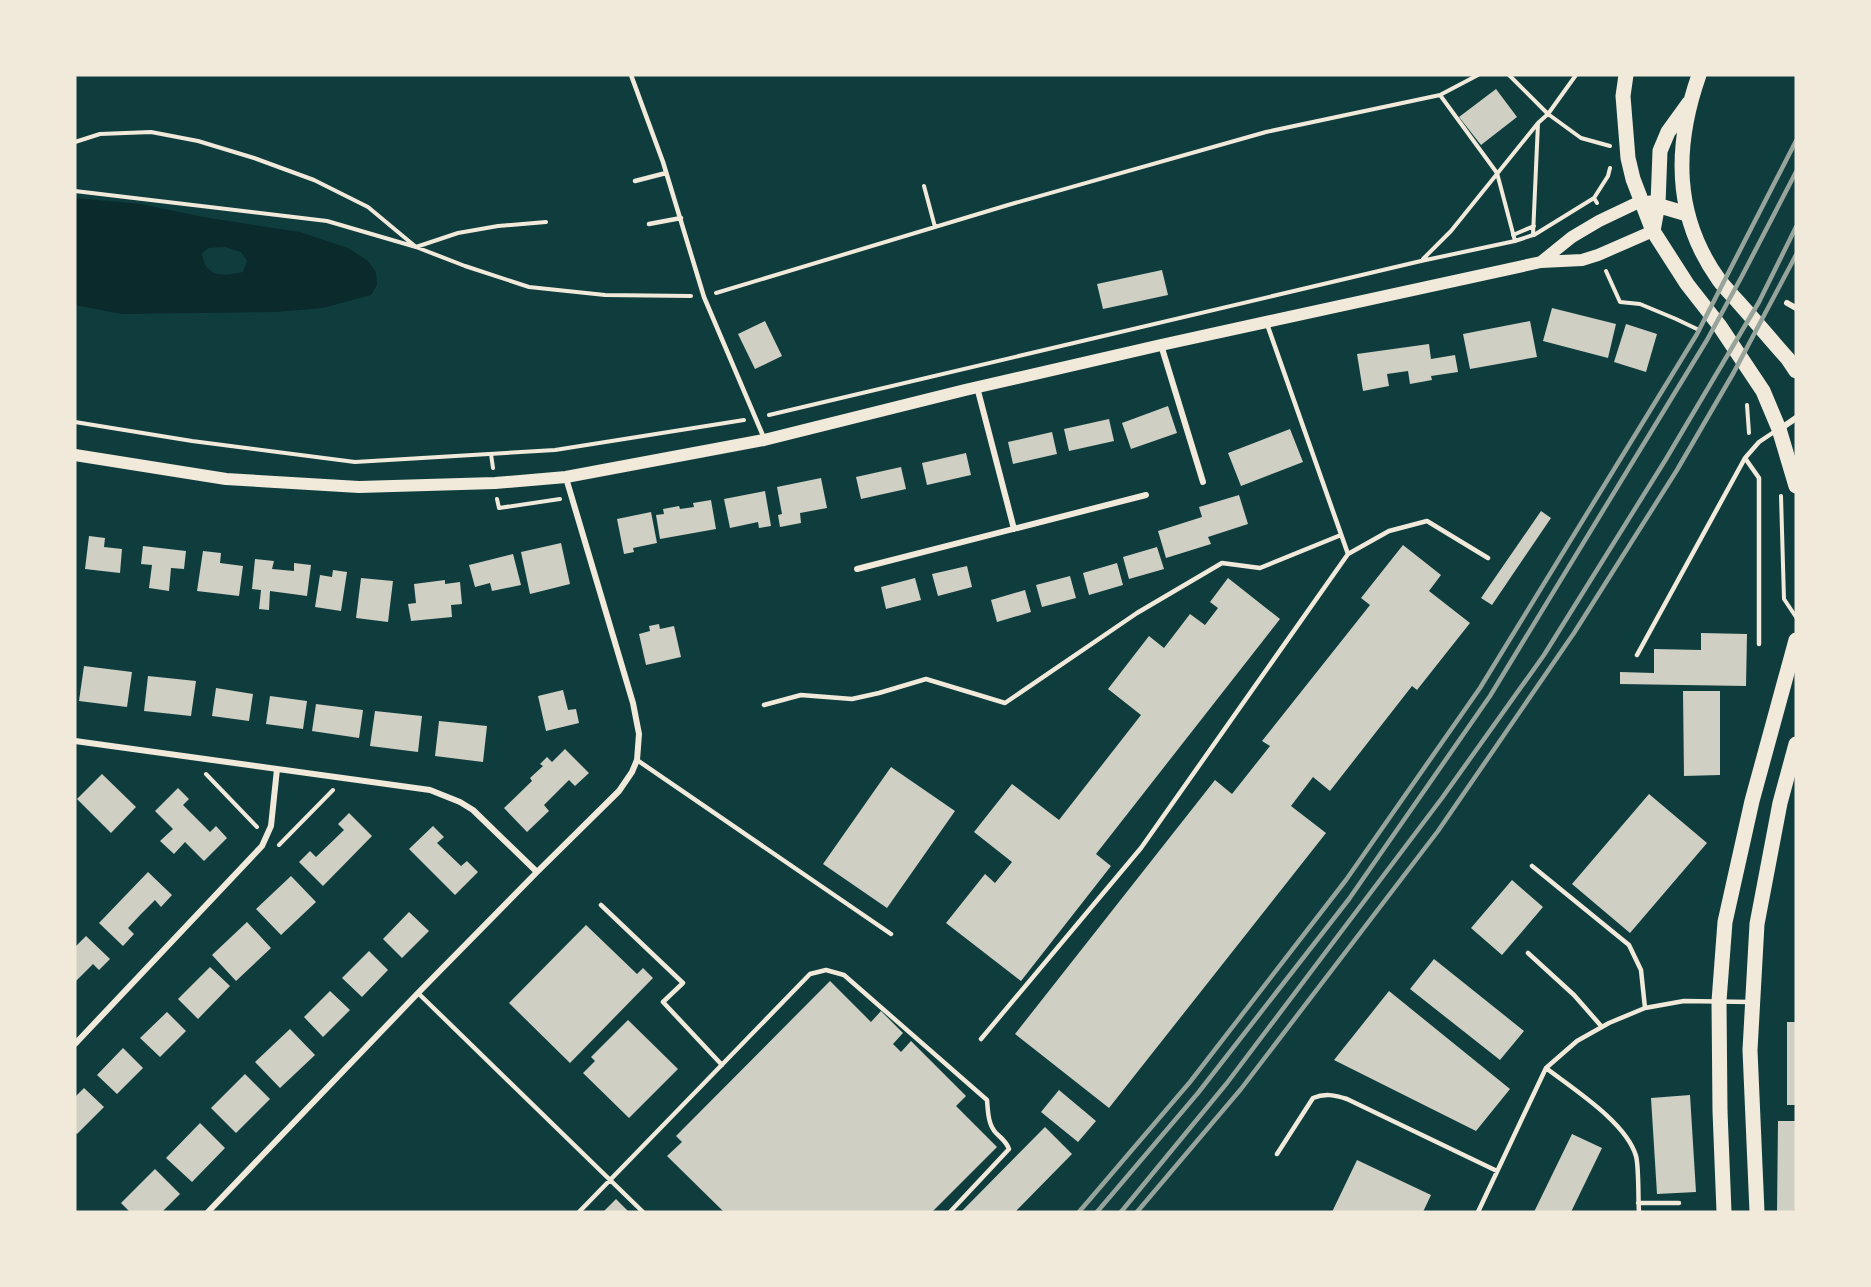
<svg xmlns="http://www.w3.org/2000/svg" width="1871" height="1287" viewBox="0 0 1871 1287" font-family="'DejaVu Sans',sans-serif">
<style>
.water{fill:#0a2a2b;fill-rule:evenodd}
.building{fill:#cfcfc3}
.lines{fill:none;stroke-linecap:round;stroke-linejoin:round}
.path{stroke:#f1e9da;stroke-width:4}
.service{stroke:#f1e9da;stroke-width:4.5}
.minor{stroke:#f1e9da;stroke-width:6}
.secondary{stroke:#f1e9da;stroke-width:12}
.primary{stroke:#f1e9da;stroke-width:15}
.rail{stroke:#97a49c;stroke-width:4.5}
</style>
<rect width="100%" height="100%" fill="#0f3d3e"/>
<path class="water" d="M75 198 141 204 203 217 300 232 348 248 368 261 376 272 377 285 371 295 323 308 276 312 121 314 75 305ZM225 247 241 252 247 261 243 272C223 276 205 278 202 253L209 248Z"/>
<path class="building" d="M1496 89 1517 117 1481 145 1459 117Z
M1162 270 1168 295 1103 309 1097 284Z
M1552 308 1616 324 1608 358 1543 341Z
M765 321 782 356 755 369 738 334Z
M1530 321 1537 357 1470 369 1463 334Z
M1626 324 1657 334 1646 372 1614 362Z
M1429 344 1431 359 1455 355 1458 372 1431 376 1432 380 1410 384 1408 371 1387 374 1389 386 1363 391 1357 354Z
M1168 406 1177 433 1131 449 1122 423Z
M1109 419 1114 441 1069 451 1064 429Z
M1290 429 1303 462 1241 486 1228 453Z
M1052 432 1057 454 1013 464 1008 442Z
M966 453 971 475 927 485 922 463Z
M901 467 906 489 861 499 856 477Z
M821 478 827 508 800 513 801 523 780 527 778 515 782 514 777 487Z
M765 491 771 526 759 528 758 522 730 528 724 499Z
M1239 495 1248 524 1208 537 1211 544 1166 558 1158 531 1202 517 1199 507Z
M711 500 716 529 660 539 656 515 664 514 663 509 679 506 680 509 694 507 693 503Z
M1541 511 1551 518 1492 605 1481 598Z
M651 512 657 543 633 548 634 552 624 554 617 519Z
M89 536 105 538 104 547 122 549 120 573 85 569Z
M561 543 570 584 530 594 521 552Z
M1403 545 1441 575 1429 591 1470 623 1417 690 1412 686 1330 791 1313 777 1291 806 1326 833 1109 1108 1015 1034 1215 780 1232 794 1270 746 1262 741 1370 605 1361 598Z
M143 546 186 551 184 569 171 568 169 591 149 588 152 565 141 564Z
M1157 547 1164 569 1129 579 1123 557Z
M203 551 221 553 220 563 243 566 239 596 197 591Z
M513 554 521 585 492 591 490 583 475 587 469 565Z
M255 559 274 561 272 569 294 571V563L311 565 307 596 270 591 269 610 259 609 261 590 252 589Z
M1117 563 1123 585 1089 595 1083 573Z
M967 566 972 587 938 596 932 574Z
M333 570 347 572 341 611 315 607 320 575 332 577Z
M1070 576 1076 598 1042 607 1036 585Z
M361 578 393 581 388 622 356 618Z
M915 578 921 600 886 609 881 587Z
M1228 578 1280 619 1096 854 1111 866 1021 981 946 923 985 874 995 883 1012 862 974 832 1012 784 1059 820 1141 715 1108 689 1149 636 1164 648 1190 614 1205 625 1218 608 1210 602Z
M445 580V584L460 582 462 604 451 605 452 617 411 621 408 604 416 603 414 584Z
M1025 590 1031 612 997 622 991 600Z
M659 624 660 629 674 626 681 657 646 665 639 634 650 631 649 626Z
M1701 633 1747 634 1746 686 1620 684V672L1654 673V649L1701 650Z
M84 666 132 672 127 707 79 701Z
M148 676 196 681 191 716 144 711Z
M216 688 253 694 249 721 212 716Z
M563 690 568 710 576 709 579 723 546 731 538 696Z
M1683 691H1720V775L1684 776Z
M270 696 307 701 303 729 266 724Z
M316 704 363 710 359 738 312 731Z
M375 711 422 716 418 752 370 746Z
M439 721 487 726 483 762 435 756Z
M565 749 589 773 575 786 569 780 544 805 549 811 527 832 504 808 532 781 530 778 543 766 540 764 547 757 552 762Z
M891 767 955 811 887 908 823 864Z
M102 774 136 807 111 833 77 799Z
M178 788 189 799 183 805 210 832 216 826 227 838 204 861 185 842 174 854 160 841 173 829 155 811Z
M1649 794 1707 843 1630 933 1572 884Z
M349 813 372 836 323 886 299 862 310 851 316 857 344 830 338 824Z
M433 826 444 837 437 843 461 866 467 861 478 872 455 895 409 849Z
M148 872 172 895 161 907 155 900 141 914 128 928 134 934 123 946 99 923Z
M291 876 316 902 281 935 256 909Z
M1512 880 1543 907 1502 955 1471 928Z
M409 912 429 931 402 958 383 939Z
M247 922 271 948 236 981 212 955Z
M586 925 637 974 643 968 653 978 570 1063 509 1003Z
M86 936 110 959 99 970 93 964 75 982V947Z
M369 951 388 970 362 997 342 978Z
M1434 959 1524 1031 1500 1060 1410 989Z
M210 967 230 986 198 1019 178 999Z
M830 981 871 1022 881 1011 903 1033 893 1044 901 1052 911 1041 966 1096 956 1106 997 1147 932 1212H724L667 1156 682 1142 676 1136Z
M330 991 350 1010 323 1037 304 1017Z
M1389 991 1510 1089 1476 1131 1334 1060Z
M167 1012 186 1031 160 1057 140 1038Z
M628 1020 678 1069 629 1118 583 1073 595 1061 591 1057Z
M1787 1022H1796V1105H1787Z
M290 1029 315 1055 280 1088 255 1062Z
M123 1048 143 1068 117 1094 97 1075Z
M245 1074 270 1099 236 1133 211 1108Z
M84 1088 104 1107 77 1134 75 1132V1097Z
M1059 1090 1096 1121 1078 1142 1041 1112Z
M1690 1095 1696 1192 1657 1194 1651 1098Z
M1778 1121H1796V1212H1777Z
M200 1123 225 1148 192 1182 166 1158Z
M1045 1127 1072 1154 1015 1212H961Z
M1572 1134 1602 1148 1571 1212H1534Z
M1357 1160 1431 1195 1423 1212H1332Z
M155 1169 180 1194 162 1212H130L121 1203Z
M616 1199 629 1212H603Z"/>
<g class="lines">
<path class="path" d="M1509 75 1548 114 1581 138 1610 146
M1440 95 1497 173 1515 241
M75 142 100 134 151 132 198 141 254 158 314 180 368 207 416 247 458 233 498 226 546 222
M924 186 935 227
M75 191 327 221 416 247 465 266 529 287 605 295 691 296
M1597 203 1594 198 1608 176 1610 168
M1513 235 1534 226
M1534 235 1594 198
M1423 259 1451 231 1538 123
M1606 271 1620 302 1640 304 1676 319 1699 330
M716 293 1008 205 1266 132 1440 95 1478 75
M1747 405 1749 433
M769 415 1421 261 1515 241 1533 235 1538 123 1548 114 1576 75
M75 422 192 441 355 462 555 450 744 420
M491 454 493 468
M1781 496 1784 599 1796 617
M497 499 499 508 560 499
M206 774 257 827
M279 845 333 790"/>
<path class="service" d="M631 75 663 162 704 297 764 438
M635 181 666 173
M649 224 681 218
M1267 324 1348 554
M1745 458 1759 478V644
M1637 655 1745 458 1759 442 1777 430
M764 705 801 695 852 699 879 693 926 679 1005 703 1137 613 1222 563 1260 568 1341 535
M637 760 891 934
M1532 866 1629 945 1641 970 1645 1008
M601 905 683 983 663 1002 722 1065
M1528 953 1574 995 1602 1027
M418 993 643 1212
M981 1039 1141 848 1348 554 1389 531 1427 521 1488 558
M1546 1068C1573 1089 1626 1122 1636 1156 1639 1167 1638 1198 1639 1212
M1277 1154 1313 1098C1325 1093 1335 1095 1347 1099L1497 1171
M1638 1203H1679
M579 1212 810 974 826 970 844 975 987 1100C988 1111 988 1125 996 1133 1002 1139 1006 1141 1009 1149L950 1212
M1478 1212 1546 1068 1577 1041 1609 1023 1645 1008 1684 1001 1750 1002"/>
<path class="minor" d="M1787 303 1796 308
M1161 345 1203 482
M977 387 1014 529
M1780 429 1796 418
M857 569 1146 495
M75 741 430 790 460 802 473 810 537 872
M75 1044 262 846 271 826 277 769
M208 1212 418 993 537 872 619 791 632 772 637 760 639 734 633 703 566 478"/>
<path class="secondary" d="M1541 262 1572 237 1599 221 1641 201
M75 455 226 479 359 487 495 483 566 477 764 440 965 390 1161 345 1541 262 1582 260 1598 255 1653 231"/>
<path class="primary" d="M1626 75 1623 96 1628 158 1633 179 1653 231 1687 284 1719 325 1763 391 1779 429 1796 486
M1699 75C1674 146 1673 216 1719 280 1725 288 1733 296 1740 304 1756 322 1772 341 1788 359L1796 371
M1650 203 1687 214
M1653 231 1658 204 1660 151 1668 132 1689 103
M1724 1212 1720 1111 1719 1001 1725 922 1752 801 1796 640
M1757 1212 1750 1050 1757 924 1780 803 1796 744"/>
<path class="rail" d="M1079 1212 1190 1082 1346 880 1480 688 1697 334 1796 141
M1097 1212 1198 1093 1349 899 1490 696 1707 340 1742 276 1796 172
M1121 1212 1227 1083 1442 798 1544 655 1666 459 1759 302 1796 227
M1137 1212 1241 1089 1438 831 1574 633 1677 470 1734 372 1796 255"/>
</g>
<rect width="1871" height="1287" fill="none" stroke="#f1e9da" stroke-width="153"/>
</svg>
